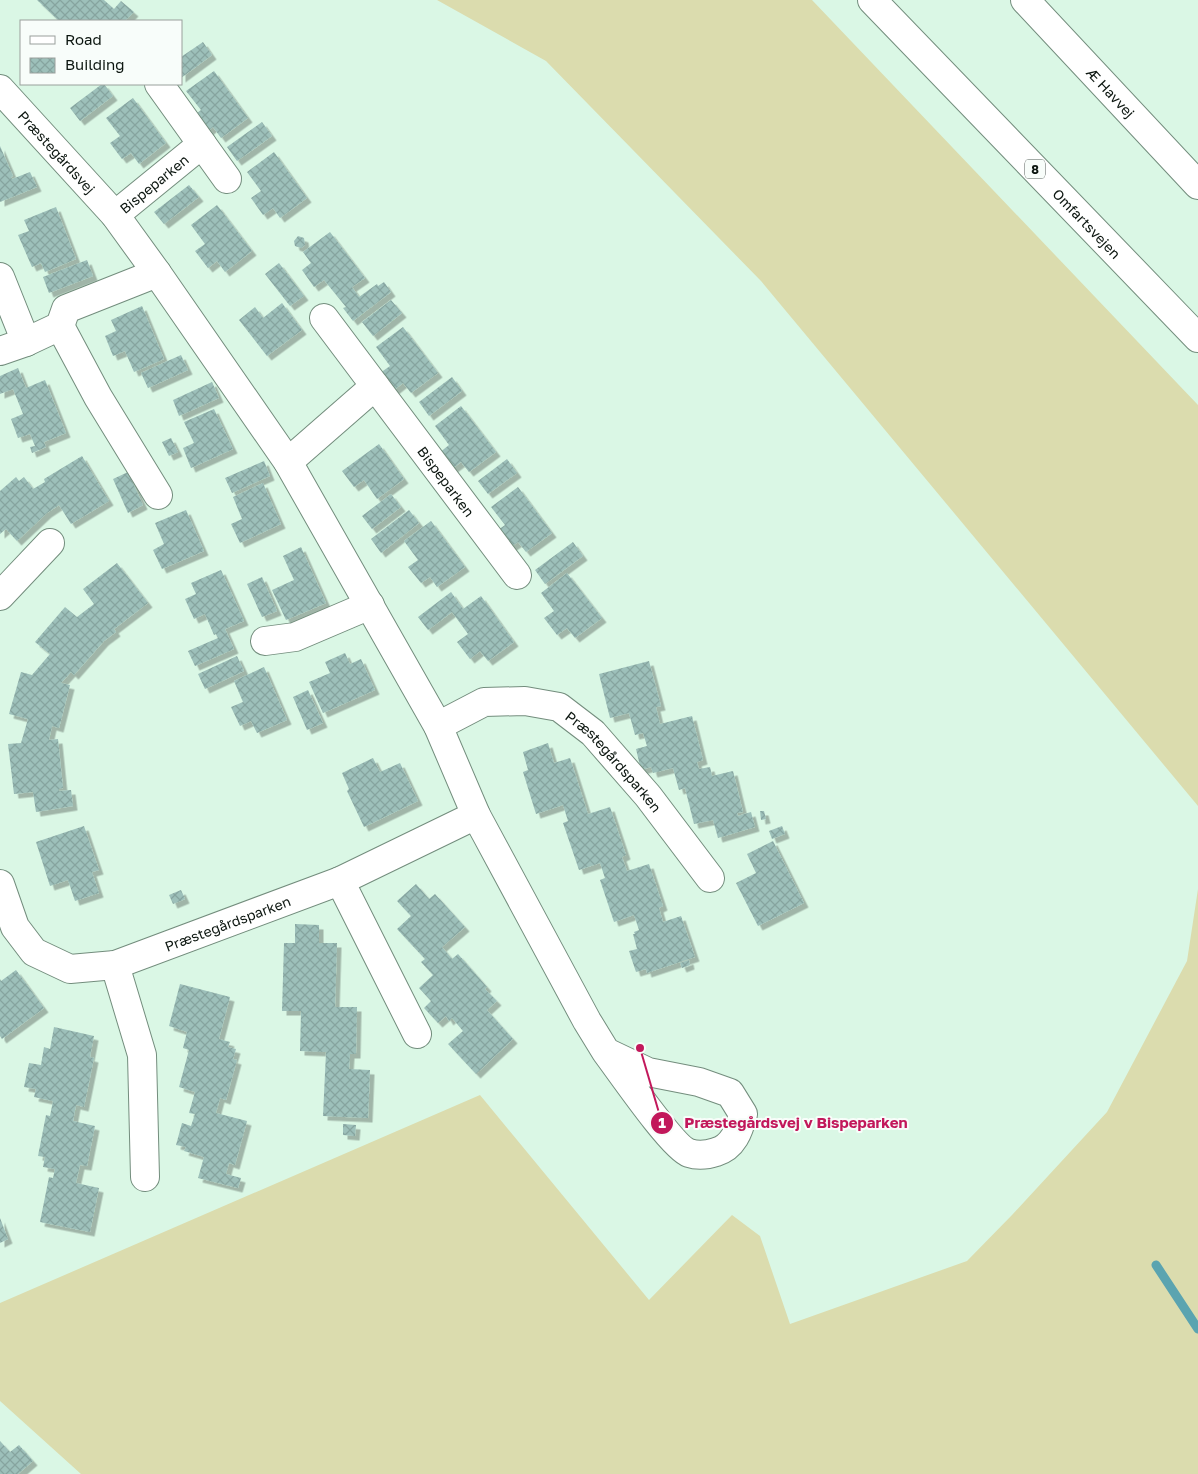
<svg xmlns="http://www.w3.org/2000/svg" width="1198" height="1474" viewBox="0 0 1198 1474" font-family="'Golos Text',sans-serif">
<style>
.grass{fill:#dbdcae}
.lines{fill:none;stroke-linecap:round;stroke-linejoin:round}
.stream{stroke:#5ba4b0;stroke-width:9}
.building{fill:url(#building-cross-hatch);filter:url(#shadow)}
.minor-casing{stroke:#738d7d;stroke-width:30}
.highway-casing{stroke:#738d7d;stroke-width:30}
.minor{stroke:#fff;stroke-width:28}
.highway{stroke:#fff;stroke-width:28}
.labels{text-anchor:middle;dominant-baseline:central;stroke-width:4;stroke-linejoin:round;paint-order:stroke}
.shield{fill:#f8fdfa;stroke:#525b56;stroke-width:1}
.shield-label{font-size:12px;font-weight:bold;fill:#0b150f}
.street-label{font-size:14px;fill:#0b150f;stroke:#f8fdfa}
.leader{fill:none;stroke:#c2185b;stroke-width:2}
.callout-dot{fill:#c2185b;stroke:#f8fdfa;stroke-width:2}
.mark-label{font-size:15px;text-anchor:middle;font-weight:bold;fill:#fff}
.callout-label{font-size:15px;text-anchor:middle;font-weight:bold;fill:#c2185b;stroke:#f8fdfa;stroke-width:4;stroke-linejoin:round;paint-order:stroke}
</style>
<defs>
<pattern id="building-cross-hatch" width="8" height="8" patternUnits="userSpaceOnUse" patternTransform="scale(1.25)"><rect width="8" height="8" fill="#9dc0ba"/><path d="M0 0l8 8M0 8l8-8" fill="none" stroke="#86a49f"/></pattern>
<filter id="shadow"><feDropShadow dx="4.5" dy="4.5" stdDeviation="0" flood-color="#0004"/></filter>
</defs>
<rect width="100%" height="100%" fill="#daf7e5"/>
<path class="grass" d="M437 0H812L1198 405V806L761 281 546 61Z
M1198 889V1474H81L0 1401V1303L480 1095 649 1300 732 1215 760 1236 790 1324 967 1261 1012 1215 1107 1112 1187 961Z"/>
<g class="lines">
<path class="stream" d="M1156 1265 1198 1329"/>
</g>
<path class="building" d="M37 0H104L114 9 121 1 134 12 125 21H59Z
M203 42 212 55 181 78V57Z
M214 71 248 118 221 138 213 127 204 135 191 118 201 110 186 91Z
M102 84H104L113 96 80 121 70 108Z
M133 98 166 143 139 164 131 153 122 159 110 143 120 136 106 118Z
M262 122 272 136 237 161 227 147Z
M0 146 13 176 11 177 12 179 30 172 37 187 0 202Z
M274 152 307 198 280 218 273 208 263 215 251 198 261 191 247 172Z
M189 185 199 197 164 224 154 212Z
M217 205 252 251 225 272 217 261 208 268 195 251 205 244 191 225Z
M56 207 76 259 45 272 41 263 32 267 18 235 29 231 24 220Z
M330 232 365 278 352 287 359 297 377 284 378 286 384 282 391 292 353 321 343 308 346 307 324 280 314 287 302 270 311 263 303 252Z
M298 236 304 238 305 245 301 248 295 246 294 241Z
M87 260 93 276 49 293 43 277Z
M279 263 304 296 290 306 265 274Z
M391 300 402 313 373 336 362 322Z
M282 303 302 330 267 356 239 320 255 307 263 318Z
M142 306 164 359 134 372 125 351 113 356 105 336 116 331 111 320Z
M403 327 438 373 411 393 403 383 393 391 380 373 390 366 376 347Z
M181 355 188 370 148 388 141 373Z
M18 368 26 388 45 380 66 433 44 442 46 447 32 453 30 447 35 446 30 434 18 438 11 419 23 414 13 389 0 394V376Z
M452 377 462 391 429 416 419 402Z
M212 382 219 398 179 416 173 400Z
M461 406 496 452 469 472 461 462 452 469 439 453 449 445 435 426Z
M214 409 233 449 191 468 183 448 194 443 184 422Z
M171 438 178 452 169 456 162 442Z
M379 444 404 479 377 499 364 480 354 487 342 471Z
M82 456 109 501 71 524 59 505 47 513 17 541 6 529 0 534V491L16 477 19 481 24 477 33 489 45 482 44 479Z
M507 459 517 473 488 494 478 481Z
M264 461 270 476 232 493 225 478Z
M128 472 143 505 128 513 113 479Z
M263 483 281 524 240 543 231 524 242 519 233 497Z
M518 487 552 533 526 552 518 542 508 549 495 532 505 525 491 507Z
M391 494 401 507 372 529 362 516Z
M186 510 204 551 162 569 153 550 164 544 155 523Z
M409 510 419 523 381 553 371 539Z
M431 521 465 567 437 587 430 577 421 583 408 567 418 560 404 541Z
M573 542 583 556 545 584 535 570Z
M301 547 326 603 286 620 272 590 294 580 283 556Z
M117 563 148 603 114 629 116 632 104 641 74 675 71 672 61 683 70 685 59 728 52 726 49 740 58 739 63 788 59 789V791L71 790 73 806 36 812 33 792 14 794 8 744 21 743 28 719 9 714 21 672 32 675 50 654 35 642 65 607 77 617 94 604 83 589Z
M221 570 244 621 225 629 234 649 195 666 188 651 218 638 216 634 214 635 205 614 194 619 185 599 196 594 191 583Z
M567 573 602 618 575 638 567 628 557 635 544 618 554 611 541 593Z
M262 577 277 611 262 617 247 584Z
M451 592 463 609 481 596 514 642 488 661 480 651 470 659 457 642 468 634 452 612 428 630 418 617Z
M345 653 350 664 361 659 375 690 323 713 309 682 330 673 325 662Z
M237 656 244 671 205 689 198 674Z
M649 661 661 706 656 707 660 724 692 716 703 760 697 762 699 769 710 767 712 776 733 771 743 812 737 813 738 816 751 812 755 827 718 838 713 820 694 824 685 788 679 790 673 768 653 773 651 767 641 770 636 749 647 746 643 733 635 735 629 713 610 718 599 674Z
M264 667 287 720 257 733 251 721 240 726 231 707 243 702 234 681Z
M308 690 323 723 307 730 293 697Z
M548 743 554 763 570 758 588 814 610 807 626 855 622 857 627 871 649 864 663 906 659 908 663 922 681 916 695 957 647 973 646 969 636 972 629 951 637 949 633 934H635L634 932 639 930 634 915 614 922 600 880 605 878 600 863 579 870 563 823 568 821 563 805 536 814 523 772 528 770 523 752Z
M373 758 380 772 400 763 418 801 364 827 347 791 349 789 342 773Z
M760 811H764L766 819 761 820Z
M84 826 99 870 92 872 99 893 75 901 68 880 50 886 36 842Z
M782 826 785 834 772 839 769 831Z
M773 841 804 903 758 926 736 883 756 873 747 854Z
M416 884 429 899 435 894 465 927 442 947 452 959 458 954 487 987 485 989 497 1001 487 1010 513 1039 476 1074 448 1044 463 1031 452 1018 449 1021 446 1016 438 1023 424 1008 431 1001 419 988 433 975 421 962 425 959 397 929 411 916 397 901Z
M181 890 185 899 173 904 169 895Z
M295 924 319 925V943H337L335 1007H357L356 1054H350L349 1069 370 1070 368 1118 323 1116 326 1052 300 1051 301 1011H282L284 943H295Z
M689 960 690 965 682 968 680 963Z
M16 970 44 1008 2 1039 0 1036V979L1 981Z
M180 984 230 997 219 1039 230 1042 228 1047 236 1049 233 1059 237 1060 226 1100 220 1098 216 1113 247 1121 235 1165 229 1163 226 1174 241 1178 238 1188 198 1178 204 1157 184 1151 186 1147 176 1145 182 1123 191 1126 195 1114 189 1113 195 1092 179 1087 189 1050 183 1048 187 1032 169 1026Z
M54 1027 94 1036 90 1057 94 1058 84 1107 76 1105 73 1121 95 1126 87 1166 80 1165 76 1183 99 1188 90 1232 40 1222 49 1177 53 1178 55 1169 43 1167 45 1157 38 1156 46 1115 50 1116 53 1101 34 1097 36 1089 24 1087 29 1063 41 1065 44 1047 50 1049Z
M343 1124 356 1125 355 1136 343 1135Z
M0 1218 8 1239 0 1243Z
M0 1441 10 1452 19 1445 33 1461 18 1474H0Z"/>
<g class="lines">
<defs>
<g id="minor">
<path id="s1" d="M1025 0 1198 185"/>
<path d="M159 84 227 179"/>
<path id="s2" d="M0 89 115 215 157 273 288 462 438 726 476 815 587 1021 606 1052 648 1072 699 1082 730 1093 743 1114C739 1131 733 1147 716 1152 707 1155 698 1156 689 1153 673 1148 619 1069 606 1052"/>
<path id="s3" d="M115 215 202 144"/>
<path d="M0 277 26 342"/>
<path id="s4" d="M324 318 517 575"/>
<path d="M60 326 98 397 158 495"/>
<path d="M0 351 26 342 60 326 66 309 157 273"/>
<path d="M288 462 375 386"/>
<path d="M0 596 50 543"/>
<path d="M265 641 295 637 370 605"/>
<path id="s5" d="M438 726 484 702 525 701 559 707 593 733 648 796 710 878"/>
<path d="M340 881 417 1034"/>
<path id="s6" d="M0 884 15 927 34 952 70 969 115 965 340 881 476 815"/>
<path d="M115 965 142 1055 145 1177"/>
</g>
<g id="highway">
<path id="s7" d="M872 0 1198 338"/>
</g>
</defs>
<use href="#minor" class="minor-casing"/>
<use href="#highway" class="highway-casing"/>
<use href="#minor" class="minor"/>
<use href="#highway" class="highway"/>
</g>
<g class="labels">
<rect class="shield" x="1025" y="159.5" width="20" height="19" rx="4"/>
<g class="shield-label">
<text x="1035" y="169">8</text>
</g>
<g class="street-label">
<text stroke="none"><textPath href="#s1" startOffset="126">Æ Havvej</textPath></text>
<text stroke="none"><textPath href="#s2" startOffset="85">Præstegårdsvej</textPath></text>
<text stroke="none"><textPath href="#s3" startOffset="50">Bispeparken</textPath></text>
<text stroke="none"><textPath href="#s7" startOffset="310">Omfartsvejen</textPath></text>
<text stroke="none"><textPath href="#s4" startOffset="204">Bispeparken</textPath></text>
<text stroke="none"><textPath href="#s5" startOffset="205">Præstegårdsparken</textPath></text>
<text stroke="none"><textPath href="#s6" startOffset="282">Præstegårdsparken</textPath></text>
</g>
</g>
<path class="leader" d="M640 1048L662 1123"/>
<g class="callout-dot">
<circle cx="640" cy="1048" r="5"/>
<circle cx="662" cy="1123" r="12"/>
</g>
<g class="mark-label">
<text x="662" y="1128">1</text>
</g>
<g class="callout-label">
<text x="796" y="1128">Præstegårdsvej v Bispeparken</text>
</g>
<rect x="20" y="20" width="162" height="65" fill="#f8fdfa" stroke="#99a09c"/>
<rect x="30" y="36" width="25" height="8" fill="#ffffff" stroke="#99a09c"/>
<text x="65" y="45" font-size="15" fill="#0b150f">Road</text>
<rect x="30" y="58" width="25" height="15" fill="url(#building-cross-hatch)" stroke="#99a09c"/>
<text x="65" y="70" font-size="15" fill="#0b150f">Building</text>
</svg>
